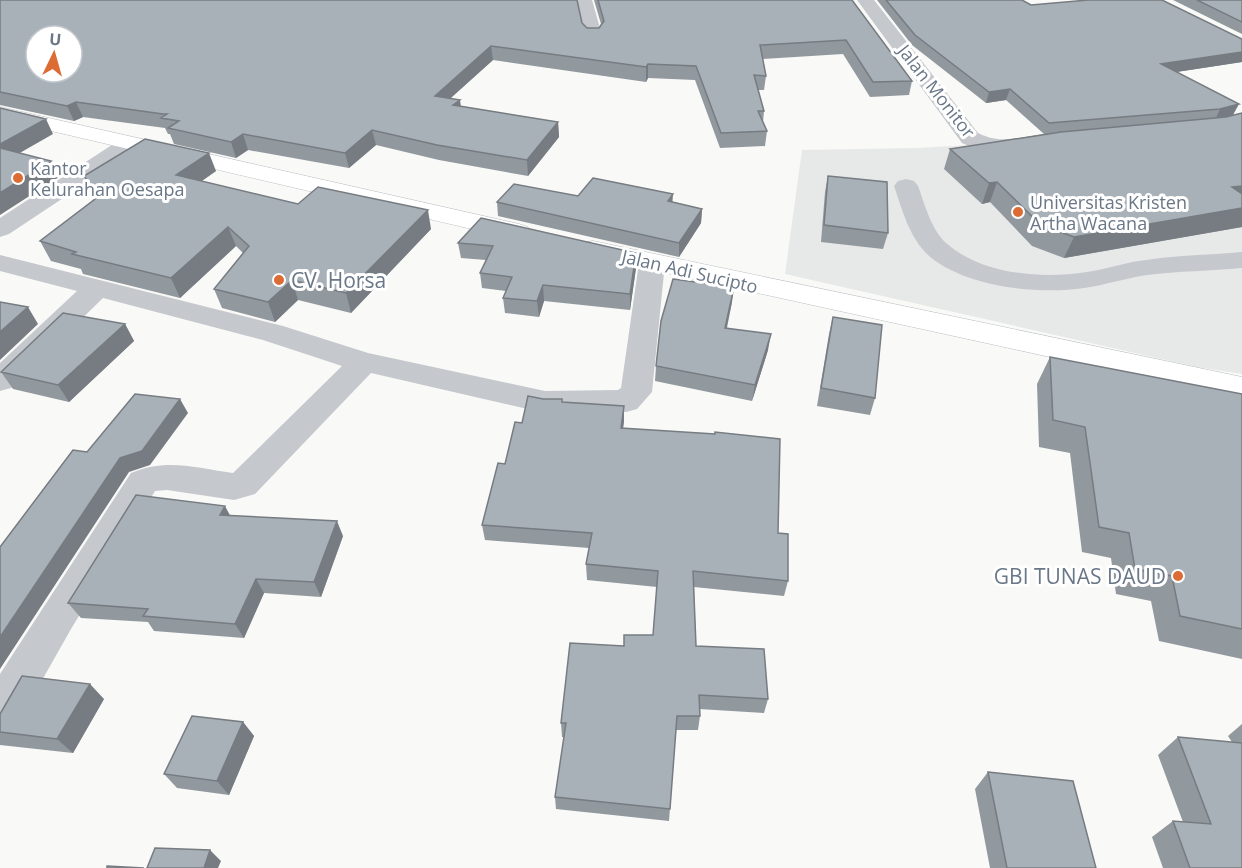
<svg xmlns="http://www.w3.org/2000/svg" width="1242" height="868" viewBox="0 0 1242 868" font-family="'Open Sans',sans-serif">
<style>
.built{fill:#e7e8e8}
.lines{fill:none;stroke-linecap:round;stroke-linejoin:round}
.major-casing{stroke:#b8bcc0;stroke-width:1}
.minor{fill:#c5c8cc;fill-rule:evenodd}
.major{fill:#fff;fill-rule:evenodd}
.wall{fill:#91989e}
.shaded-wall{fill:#767c81}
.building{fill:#a9b1b8;stroke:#767c81;stroke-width:1.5;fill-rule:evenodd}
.poi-dot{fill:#dc6b34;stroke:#fff;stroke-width:2}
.labels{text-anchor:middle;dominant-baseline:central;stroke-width:6;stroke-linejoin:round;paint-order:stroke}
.far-street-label{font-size:18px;fill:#697787;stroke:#fff}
.far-poi-label{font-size:18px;fill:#697787;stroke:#fff;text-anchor:start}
.poi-label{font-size:21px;fill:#697787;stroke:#fff;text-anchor:start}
</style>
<rect width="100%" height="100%" fill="#f9f9f7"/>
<path class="built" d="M1242 128V374L1197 367 785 274 802 150 916 148 1162 135Z"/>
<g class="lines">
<defs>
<path id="major" d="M0 107 519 224 528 227 532 232 528 237 519 240 0 119Z
M593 241 1242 377V399L584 255 580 249 584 243Z"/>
</defs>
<use href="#major" class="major-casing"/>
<path class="minor" d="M576 0H592L602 35 599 39H587L584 35Z
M857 0H874L978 133C1002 145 1012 135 1035 140L1038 145 1035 150C1009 156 986 154 962 143Z
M129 137 137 139 140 144 137 149 9 234 0 237V218L121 139Z
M906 179 914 181 918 186C925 205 931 229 946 243 982 275 1042 279 1087 272 1107 269 1126 262 1146 260 1177 255 1210 255 1242 252V268C1210 271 1178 271 1147 275 1126 278 1105 285 1084 288 1038 295 964 287 928 255 909 237 902 209 894 186L898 181Z
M0 255 283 326 368 353 545 391 618 390 621 388 639 263 643 257 652 255 661 257 665 263 652 392 637 409 626 412 545 413 371 373 255 494 234 500 167 490 155 491 71 629 15 728 0 734V674L131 473C167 458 195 468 233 473L342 366 263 340 103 298 11 388 0 391V363L77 291 0 271Z"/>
<use href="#major" class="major"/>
</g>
<path class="wall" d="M0 0 582 23 587 28H599L601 24 594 0H852L912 81 909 95 870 97 843 54 763 59 766 76 764 90H758L764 111 763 122 767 131 765 146 720 148 695 80 648 78 646 82 493 60 451 98 460 106 558 122 559 137 528 176 439 160 376 145 349 168 248 150 236 158 174 144 170 134H168L165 128 83 117 74 121 0 105Z
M877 0H1022L1031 5 1242 62 1176 72 1233 115 1242 113V227L1064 258 1032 246 990 202 982 204 944 169 950 149 1044 134 1006 100 986 103 912 45Z
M1173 0H1242V34Z
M216 171 202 181 298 204 431 229 351 313 298 300 275 322 222 308 214 289 243 253 236 246 180 298 83 274 81 269 51 261 40 241 96 198 84 176Z
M828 176 888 233 883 249 821 242 825 192Z
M578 196 673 202 702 209 701 223 679 257 498 216 497 202Z
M458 243 636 253V268L630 310 544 301 539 317 505 313 503 298 506 291 482 288 480 273 486 260 461 258Z
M732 302 727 328 768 350 752 401 655 381 656 366Z
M833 317 875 398 870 415 817 406 829 334Z
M125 324 134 341 69 402 13 389 1 372Z
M1050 357 1242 394V659L1159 641 1151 601 1116 594 1111 558 1082 552 1070 453 1039 447 1037 384Z
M543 399 563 402 624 406 623 428 778 533 788 581 784 596 694 587 696 646 768 699 764 713 699 709 700 716 698 730H676L669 821 556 809 555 797 564 737H562L561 723 624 646 653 635 657 587 587 580 586 564 589 548 485 540 482 525 522 423Z
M230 516 343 536 321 597 264 593 244 638 154 631 148 622 81 618 68 603Z
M104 699 73 753 0 745V714Z
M243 722 254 736 229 795 177 788 164 774Z
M1242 724V868H1163L1152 837 1173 821 1183 822 1158 755 1178 737 1232 742 1228 736Z
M988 772 1096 868H990L975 789Z"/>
<path class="shaded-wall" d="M491 46 493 60 437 110 435 96Z
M1242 52V62L1157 75 1161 64Z
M648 64V78L646 82V67Z
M1010 89 1006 100 986 103 989 92Z
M460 100 462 114 453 105Z
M76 102 83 117 74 121 67 106Z
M1239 104 1233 115 1215 120 1220 109Z
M46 119 53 134 4 162 0 156V144Z
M558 122 559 137 528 176 527 160Z
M372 130 376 145 349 168 345 153Z
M243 134 248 150 236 158 231 142Z
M209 153 216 171 184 193 176 175Z
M51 161 59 177 0 215V193Z
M997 182 990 202 982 204 989 183Z
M1242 186V204L1232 187Z
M673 194 672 208 668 201Z
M1242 208V227L1064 258 1074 237Z
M702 209 701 223 679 257V243Z
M428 210 431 229 351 313 346 293Z
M228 227 236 246 180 298 171 278Z
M636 253V268L630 310V294Z
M292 280 298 300 275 322 268 302Z
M543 285 544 301 539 317 537 301Z
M734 287 732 302 723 343 725 328Z
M28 307 38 324 0 360V332Z
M125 324 134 341 69 402 58 385Z
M771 334 768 350 752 401 755 385Z
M180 399 188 413 150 465 129 472 0 669V637L120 458Z
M624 406V422L621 444V428Z
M225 506 233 521 220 515Z
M337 521 343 536 321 597 314 582Z
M256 579 264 593 244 638 235 624Z
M90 684 104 699 73 753 57 739Z
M243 722 254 736 229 795 217 781Z
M210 850 221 861 218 868H204Z"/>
<path class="building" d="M0 0H577L582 23 587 28H599L604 21 598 0H852L912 81 873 82 846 40 760 45 766 76 754 75 764 111H758L767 131 721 133 696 66 648 64 646 67 491 46 435 96 460 100 453 105 558 122 527 160 437 145 372 130 345 153 243 134 231 142 168 128 179 121 161 118 167 114H163L76 102 67 106 0 92ZM36 36H72V72H36Z
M886 0H1022L1031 5 1088 0H1162L1242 39V52L1161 64 1239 104 1220 109 1049 123 1010 89 989 92 915 35Z
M1197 0H1242V22Z
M0 108 46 119 0 144Z
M1242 113V186L1232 187 1242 194V208L1074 237 1041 225 997 182 989 183 950 149 1061 132 1226 117Z
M145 139 209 153 176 175 298 204 318 187 428 210 346 293 292 280 268 302 214 289 249 246 228 227 171 278 72 254 76 252 40 241 99 196 84 176Z
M0 148 51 161 0 193Z
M828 176 887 182 888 233 824 225Z
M593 178 673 194 668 201 702 209 679 243 497 202 514 184 578 196Z
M481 218 636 253 630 294 543 285 537 301 503 298 512 277 480 273 493 246 458 243Z
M673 279 734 287 725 328 771 334 755 385 656 366 661 321Z
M0 302 28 307 0 332Z
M63 313 125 324 58 385 1 372Z
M833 317 882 325 875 398 821 388Z
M1050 357 1242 394V629L1180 616 1172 576 1135 569 1129 533 1099 527 1085 427 1053 420Z
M135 394 180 399 142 451 120 458 0 637V547L73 450 87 452Z
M528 396 543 399H562V402L624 406 621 428 715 434V432L780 439 778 533 788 534V581L693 571 696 646 764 649 768 699 699 695 700 716H677L670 809 555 797 566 723H561L570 643 624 646V635H653L658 571 586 564 592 533 482 525 498 463 505 464 515 422 522 423Z
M136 495 225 506 220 515 337 521 314 582 256 579 235 624 143 616 148 609 68 603Z
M22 676 90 684 57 739 0 732V714Z
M192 716 243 722 217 781 164 774Z
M1178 737 1242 743V868H1190L1173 821 1211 824Z
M988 772 1073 781 1096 868H1007Z
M155 848 210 850 204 868H147Z
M107 866 144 868H107Z"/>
<g class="poi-dot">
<circle cx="18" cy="178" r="6"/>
<circle cx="1018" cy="212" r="6"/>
<circle cx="279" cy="280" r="6"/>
<circle cx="1178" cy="576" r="6"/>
</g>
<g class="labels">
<g class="far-street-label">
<text transform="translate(937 91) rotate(52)">Jalan Monitor</text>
<text transform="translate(690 271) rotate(13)">Jalan Adi Sucipto</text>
</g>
<g class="far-poi-label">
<text x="30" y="168">Kantor<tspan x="30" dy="21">Kelurahan Oesapa</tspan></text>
<text x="1030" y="202">Universitas Kristen<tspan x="1030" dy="21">Artha Wacana</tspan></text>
</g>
<g class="poi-label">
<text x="291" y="280">CV. Horsa</text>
<text x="1166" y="576" text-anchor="end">GBI TUNAS DAUD</text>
</g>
</g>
<g transform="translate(54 54) rotate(5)"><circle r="28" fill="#ffffff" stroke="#c3c9cf" stroke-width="1.5"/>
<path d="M0-4.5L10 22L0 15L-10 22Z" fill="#dc6b34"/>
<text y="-9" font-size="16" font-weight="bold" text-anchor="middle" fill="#697787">U</text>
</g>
</svg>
